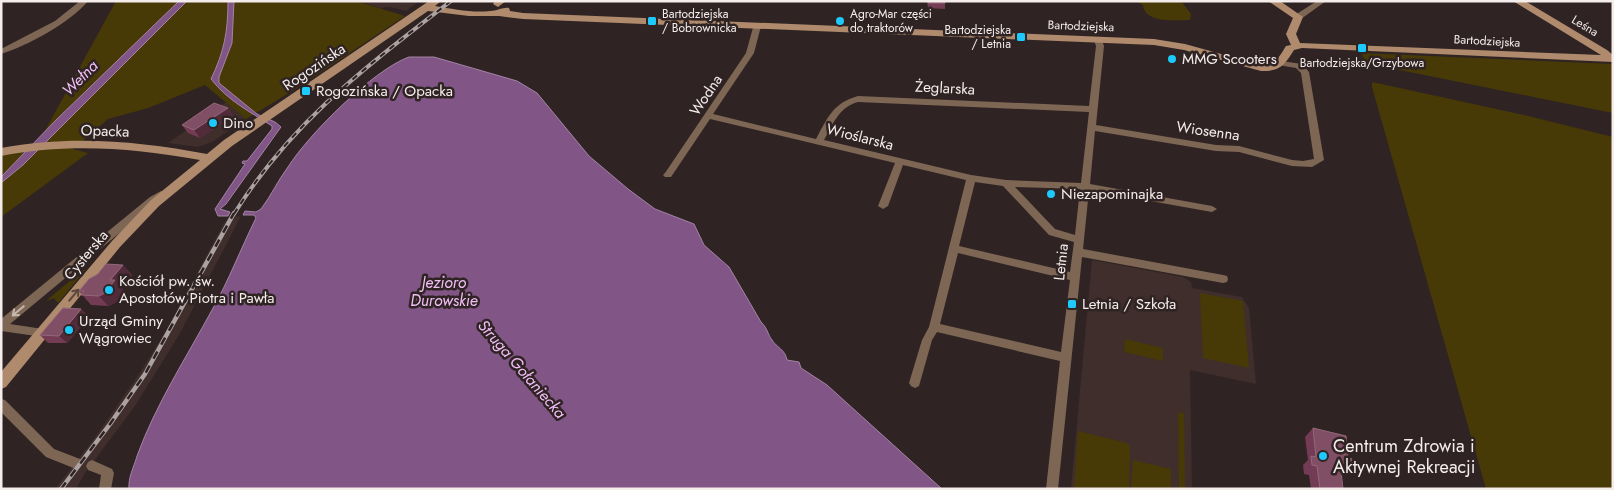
<svg xmlns="http://www.w3.org/2000/svg" width="1614" height="490" viewBox="0 0 1614 490" font-family="Jost,sans-serif">
<style>
.built{fill:#3f2e2b}
.green{fill:#483a06}
.water{fill:#815687;stroke:#a483a5}
.lines{fill:none;stroke-linecap:round;stroke-linejoin:round}
.street{fill:#7e6654;fill-rule:evenodd}
.secondary{fill:#af8a6d;fill-rule:evenodd}
.rail-far1-casing{stroke:#aba2a1;stroke-width:4}
.rail-casing{stroke:#aba2a1;stroke-width:4.5}
.rail-far1{stroke:#2f2423;stroke-width:2;stroke-dasharray:6;stroke-linecap:butt}
.rail{stroke:#2f2423;stroke-width:2.5;stroke-dasharray:8;stroke-linecap:butt}
.wall{fill:#743c54}
.shaded-wall{fill:#522b3a}
.building{fill:#814f65;stroke:#93687a}
.oneway{stroke:#5c483d}
.oneway2{stroke:#c5b7af}
.poi-dot{fill:#1dc9fd;stroke:#2f2423;stroke-width:2}
.labels{text-anchor:middle;dominant-baseline:central;stroke-width:5;stroke-linejoin:round;paint-order:stroke}
.far-poi-label{font-size:12px;fill:#f4edec;stroke:#2f2423;text-anchor:start}
.far-street-label{font-size:12px;fill:#f4edec;stroke:#2f2423}
.poi-label{font-size:15px;fill:#f4edec;stroke:#2f2423;text-anchor:start}
.street-label{font-size:15px;fill:#f4edec;stroke:#2f2423}
.water-label{font-size:16px;font-style:italic;fill:#f1bef8;stroke:#2f2423}
.near-poi-label{font-size:18px;fill:#f4edec;stroke:#2f2423;text-anchor:start}
</style>
<rect width="100%" height="100%" fill="#2f2423"/>
<path class="built" d="M359 1H419L406 11 390 7 379 8Z
M226 102 246 119 212 142 198 147 168 143Z
M241 216 179 335 135 406 85 473 76 489H55L96 436 139 374 166 331 224 223 229 217Z
M1092 260 1183 277 1191 282 1192 288 1242 297 1249 308 1256 384 1190 370 1192 489H1071Z"/>
<path class="green" d="M116 1H356L405 16 297 88 246 119 205 85 148 108 108 119 73 149 88 153 1 217V153L35 149Z
M1136 1H1181L1191 14 1190 20C1177 20 1145 24 1143 5Z
M1360 53 1613 64V113L1370 64 1364 61 1363 55Z
M1372 82 1528 116 1613 137V489H1486L1372 87Z
M83 270H85L58 303 54 298 46 301Z
M1200 293 1243 301 1249 368 1203 358Z
M1125 339 1163 348V361L1124 352Z
M1178 412 1184 413 1185 489H1179Z
M1078 431 1127 443 1130 447 1129 489H1074Z
M1133 460 1171 469V489H1131Z"/>
<path class="water" d="M179 1H187L23 165 1 183V177L56 120Z
M228 1H234L232 43 219 77V83L257 114 275 122 281 127 226 204 220 209 230 212 228 216H218L215 209 245 164 242 163 243 161H247L272 129V126C249 111 228 101 211 79 224 52 228 32 228 1Z
M409 57H434L517 81 537 93 589 156 628 189 655 209 694 224 704 245 729 267 761 322C768 329 767 333 772 340 777 348 785 349 787 360L799 362 801 368 827 385 942 489H129C128 477 134 467 137 456 156 404 186 358 212 310 229 280 241 248 256 218L254 215H243L245 211 256 212 261 209C271 196 278 180 288 167 309 134 373 70 409 57Z"/>
<g class="lines">
<path class="street" d="M80 1H88C71 22 27 46 1 54V49L55 21Z
M1317 1H1326L1301 19H1295V15Z
M754 24H757L761 26 754 53 713 114 816 139C828 117 833 103 858 96L1089 106 1096 46 1094 40 1098 38H1101L1104 46 1096 125 1216 145 1239 146 1292 160 1303 161 1314 159 1301 73 1296 68 1278 65 1277 63 1281 61 1302 64 1309 72 1324 160 1312 167 1292 166 1239 152 1216 151 1095 131 1090 184 1212 206 1217 209 1212 212 1089 190 1083 249 1223 275 1227 276 1228 279 1227 282 1223 283 1082 257 1058 489H1046L1060 361 937 332 932 340 919 386 915 388 911 386 909 383 922 340 929 327 966 180 903 165 888 206 883 209 878 206 895 163 710 119 671 177H665L663 175 665 173 746 53ZM858 102 1089 112 1081 183 1006 180 971 175 824 140C833 124 839 107 858 102ZM975 182 1003 186 1049 235 1074 242 1070 272 959 246ZM1015 187 1080 189 1075 235 1055 229ZM958 253 1070 280 1061 352 940 324Z
M161 191 164 192 166 194 164 196 10 324 43 329 47 330 48 333 47 336 43 337 1 331V319L150 197Z
M1 399 5 400 54 449 80 459 82 463 80 467 76 469 46 457 1 412Z
M92 460 112 469 114 473 111 489H99L101 475 88 470 86 466 88 462Z"/>
<path class="secondary" d="M429 1H441L435 6C453 9 472 13 490 11 497 11 503 7 509 8L510 11 523 13 1154 39 1185 44 1261 65C1276 65 1279 57 1286 46L1291 45 1286 34 1293 18 1268 1H1280L1303 17 1296 34 1300 43 1601 55 1513 1H1525L1607 50 1613 55V62L1302 48 1294 50C1284 66 1280 71 1261 71L1184 50 1154 45 523 19 499 16H469L428 11 232 146 159 206 120 247 6 387 1 389V372L112 241 151 200 200 160C133 148 68 143 1 156V148C71 135 138 141 207 154L224 140Z
M495 1H506L498 7 493 4Z"/>
<defs>
<path id="rail-far1" d="M234 214C292 121 366 67 451 1"/>
<path id="rail" d="M61 489 110 424 145 374 234 213"/>
</defs>
<use href="#rail-far1" class="rail-far1-casing"/>
<use href="#rail" class="rail-casing"/>
<use href="#rail-far1" class="rail-far1"/>
<use href="#rail" class="rail"/>
</g>
<path class="wall" d="M927 1H945V9L928 8Z
M228 108 233 116 200 138 188 133 182 125Z
M123 265 132 275 122 288 124 291 115 303 108 306 91 305 79 291 98 274Z
M81 309 89 317 67 343H48L40 335Z
M1313 428 1348 458 1352 466 1344 475H1341L1343 489H1311L1309 475 1304 474 1303 465 1308 460 1305 437Z"/>
<path class="shaded-wall" d="M228 108 233 116 200 138 194 130Z
M123 265 132 275 122 288 124 291 115 303 108 306 99 296Z
M81 309 89 317 67 343 59 336Z"/>
<path class="building" d="M928 1H945V3H928Z
M214 103 228 108 194 130 182 125Z
M106 264 123 265 110 280H115L105 293 99 296 81 295 84 291H79L89 279 98 274Z
M63 308 81 309 59 336 40 335Z
M1313 428 1346 436 1348 458 1352 459V466L1340 463 1343 489H1320L1317 466 1312 465 1311 456 1316 457Z"/>
<defs><path id="oneway-shaft" d="M-6 0H5M1.5-3L5.5 0L1.5 3" fill="none" stroke-width="1.6" stroke-linecap="round" stroke-linejoin="round" transform="scale(1.25)"/></defs>
<use class="oneway" href="#oneway-shaft" transform="translate(74 295) rotate(-50)"/>
<use class="oneway2" href="#oneway-shaft" transform="translate(18 311) rotate(140)"/>
<g class="poi-dot">
<rect x="647" y="16" width="10" height="10" rx="2.5"/>
<circle cx="840" cy="21" r="5"/>
<rect x="1016" y="32" width="10" height="10" rx="2.5"/>
<rect x="1357" y="43" width="10" height="10" rx="2.5"/>
<circle cx="1172" cy="59" r="5"/>
<rect x="301" y="86" width="10" height="10" rx="2.5"/>
<circle cx="213" cy="123" r="5"/>
<circle cx="1051" cy="194" r="5"/>
<circle cx="109" cy="290" r="5"/>
<rect x="1067" y="299" width="10" height="10" rx="2.5"/>
<circle cx="69" cy="330" r="5"/>
<circle cx="1323" cy="456" r="5"/>
</g>
<g class="labels">
<g class="far-poi-label">
<text x="662" y="14">Bartodziejska<tspan x="662" dy="14">/ Bobrownicka</tspan></text>
<text x="850" y="14">Agro-Mar części<tspan x="850" dy="14">do traktorów</tspan></text>
<text x="1011" y="30" text-anchor="end">Bartodziejska<tspan x="1011" dy="14">/ Letnia</tspan></text>
<text x="1362" y="63" text-anchor="middle">Bartodziejska/Grzybowa</text>
</g>
<g class="far-street-label">
<text transform="translate(1081 26) rotate(2)">Bartodziejska</text>
<text transform="translate(1585 26) rotate(31)">Leśna</text>
<text transform="translate(1487 41) rotate(3)">Bartodziejska</text>
</g>
<g class="poi-label">
<text x="1182" y="59">MMG Scooters</text>
<text x="316" y="91">Rogozińska / Opacka</text>
<text x="223" y="123">Dino</text>
<text x="1061" y="194">Niezapominajka</text>
<text x="119" y="281">Kościół pw. św.<tspan x="119" dy="17">Apostołów Piotra i Pawła</tspan></text>
<text x="1082" y="304">Letnia / Szkoła</text>
<text x="79" y="321">Urząd Gminy<tspan x="79" dy="17">Wągrowiec</tspan></text>
</g>
<g class="street-label">
<text transform="translate(314 67) rotate(-34)">Rogozińska</text>
<text transform="translate(945 88) rotate(3)">Żeglarska</text>
<text transform="translate(706 95) rotate(-56)">Wodna</text>
<text transform="translate(105 131) rotate(2)">Opacka</text>
<text transform="translate(1208 131) rotate(8)">Wiosenna</text>
<text transform="translate(860 137) rotate(14)">Wioślarska</text>
<text transform="translate(86 255) rotate(-50)">Cysterska</text>
<text transform="translate(1061 262) rotate(-84)">Letnia</text>
</g>
<g class="water-label">
<text transform="translate(80 78) rotate(-45)">Wełna</text>
<text x="444" y="282">Jezioro<tspan x="444" dy="18">Durowskie</tspan></text>
<text transform="translate(522 369) rotate(49)">Struga Gołaniecka</text>
</g>
<g class="near-poi-label">
<text x="1333" y="446">Centrum Zdrowia i<tspan x="1333" dy="21">Aktywnej Rekreacji</tspan></text>
</g>
</g>
<rect width="1614" height="490" fill="none" stroke="#f4edec" stroke-width="5"/>
</svg>
